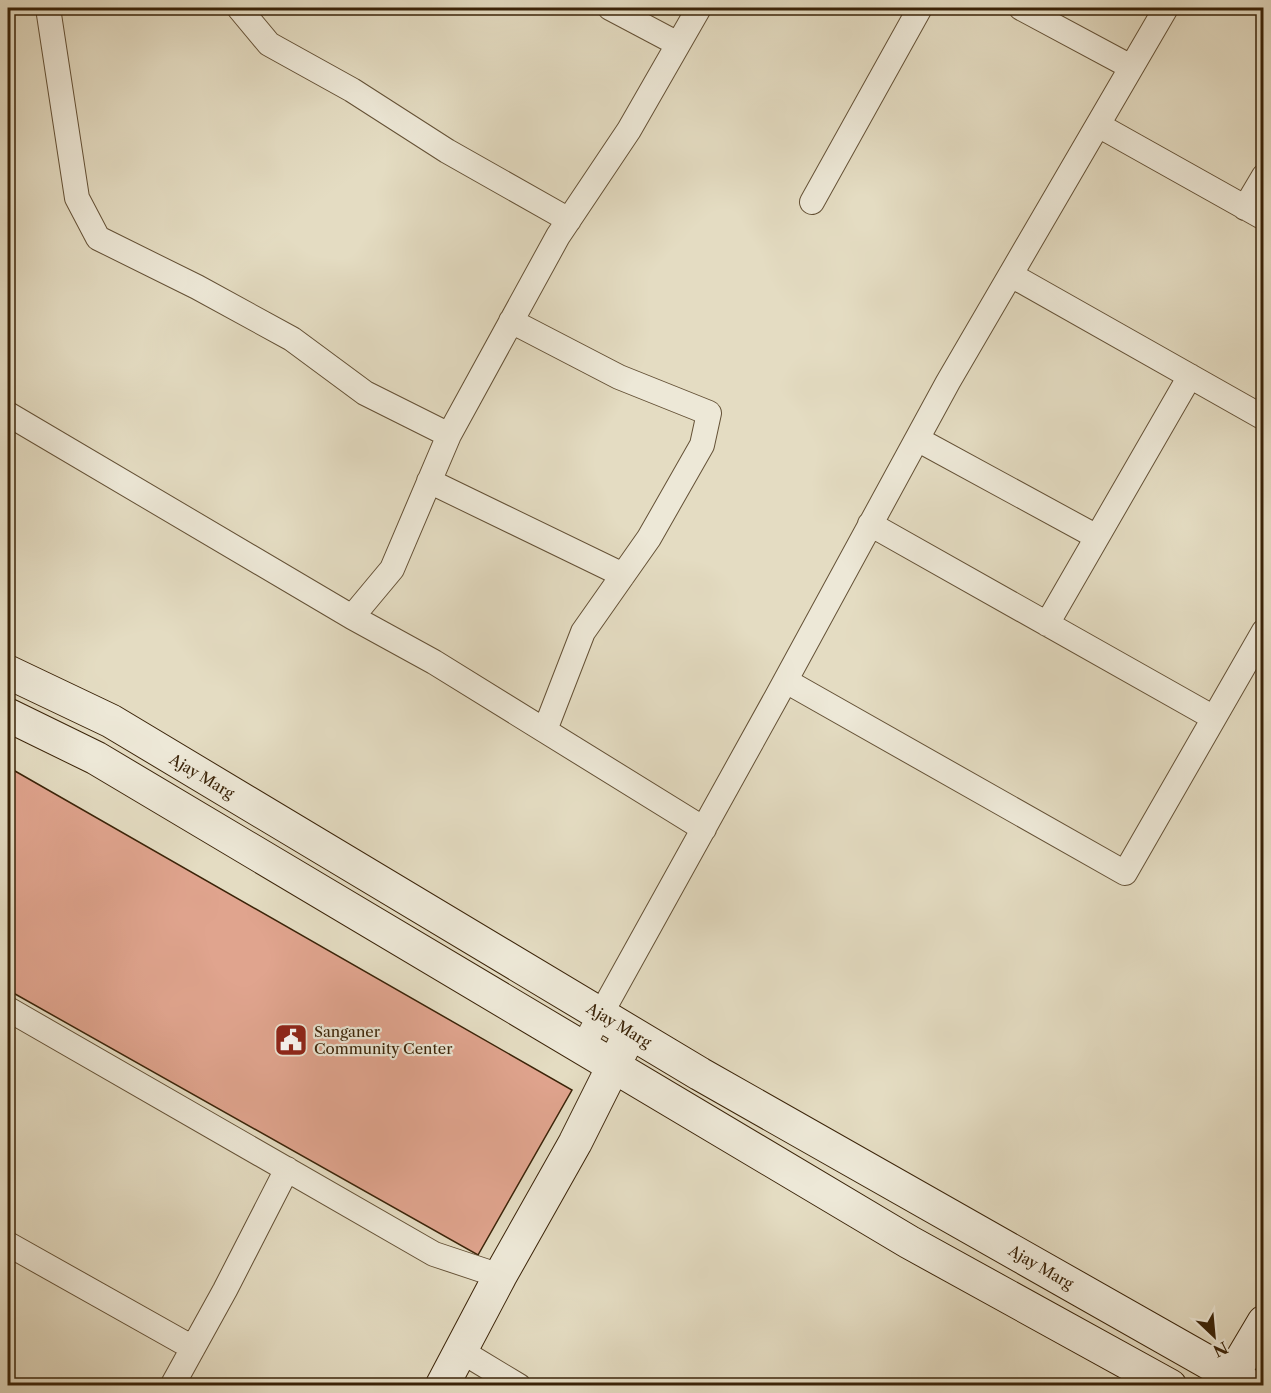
<svg xmlns="http://www.w3.org/2000/svg" width="1271" height="1393" viewBox="0 0 1271 1393" font-family="'Libre Caslon Text',serif">
<style>
.building{fill:#e0a48e;stroke:#3a2308;stroke-width:1.5}
.lines{fill:none;stroke-linecap:round;stroke-linejoin:round}
.street-casing{stroke:#645136;stroke-width:26}
.secondary-casing{stroke:#3a2308;stroke-width:35}
.street{stroke:#ede8d7;stroke-width:24}
.secondary{stroke:#ede8d7;stroke-width:33}
.labels{text-anchor:middle;dominant-baseline:central;stroke-width:4.5;stroke-linejoin:round;paint-order:stroke}
.street-label{font-size:15px;fill:#3a2308;stroke:#ede8d7}
.poi-label{font-size:15px;fill:#3a2308;stroke:#ede8d7;text-anchor:start}
</style>
<rect width="100%" height="100%" fill="#e4dcc2"/>
<filter id="stains"><feTurbulence type="fractalNoise" baseFrequency=".00333" numOctaves="4"/><feColorMatrix values="0 0 0 0 .2 0 0 0 0 .09 0 0 0 0 .02 0 0 0 .5 -.17"/></filter>
<radialGradient id="worn" r=".72"><stop offset=".6" stop-color="#630" stop-opacity="0"/><stop offset="1" stop-color="#630" stop-opacity=".3"/></radialGradient>
<path class="building" d="M8 767 572 1090 478 1255 8 990Z"/>
<g class="lines">
<defs>
<path id="street" d="M48 8 77 198 98 238 197 287 292 339 365 393 449 435
M239 8 269 44 352 90 447 151 569 220
M610 8 678 44
M1021 8 1131 67
M1098 125 1264 218
M812 202 920 8
M1245 208 1264 176
M1011 275 1264 418
M511 321 619 377 709 413 702 445 649 538 583 632 545 730
M8 414 352 617 392 569 449 435 558 236 629 130 699 8
M917 439 1097 537
M429 481 623 575
M870 524 1214 718
M352 617 434 662 704 829
M1047 624 1190 376
M786 681 1125 873 1264 631
M8 1009 434 1254 500 1276
M582 1048 776 698 948 382 1166 8
M8 1244 193 1348
M461 1351 519 1386
M172 1386 225 1290 287 1169"/>
<path id="secondary" d="M8 672 111 721 700 1074 1250 1386
M8 715 96 758 909 1242 1170 1386
M442 1386 500 1276 575 1143 623 1047
M1226 1386 1264 1322"/>
</defs>
<use href="#street" class="street-casing"/>
<use href="#secondary" class="secondary-casing"/>
<use href="#street" class="street"/>
<use href="#secondary" class="secondary"/>
</g>
<defs>
<symbol id="civic-square" viewBox="-11 -11 22 22"><rect x="-9" y="-9" width="18" height="18" rx="4" fill="#8f2418" stroke="#ede8d7"/><path d="M-.6-6.5H3V-4.5H.6V-3L4-1V1h2V6H-6V1h2V-1L-.6-3ZM-1.2 2.5V6h2.4V2.5Z" fill="#fff"/></symbol>
</defs>
<g fill-rule="evenodd">
<use href="#civic-square" x="272" y="1021" width="38" height="38"/>
</g>
<g class="labels">
<g class="street-label">
<text transform="translate(202 776) rotate(31)">Ajay Marg</text>
<text transform="translate(619 1025) rotate(31)">Ajay Marg</text>
<text transform="translate(1041 1267) rotate(30)">Ajay Marg</text>
</g>
<g class="poi-label">
<text x="314" y="1031">Sanganer<tspan x="314" dy="17">Community Center</tspan></text>
</g>
</g>
<rect width="1271" height="1393" fill="none" stroke="#e4dcc2" stroke-width="30"/>
<rect x="9" y="9" width="1253" height="1375" fill="none" stroke="#3a2308" stroke-width="3"/>
<rect x="15" y="15" width="1241" height="1363" fill="none" stroke="#3a2308" stroke-width="1.5"/>
<g transform="translate(1214 1336) rotate(154)" stroke="#ede8d7" stroke-width="4.5" paint-order="stroke">
<path d="M0-4.5L10 22L0 15L-10 22Z" fill="#3a2308"/>
<text y="-9" font-size="16" font-weight="bold" text-anchor="middle" fill="#3a2308">N</text>
</g>
<rect width="100%" height="100%" filter="url(#stains)"/>
<rect width="100%" height="100%" fill="url(#worn)"/>
</svg>
